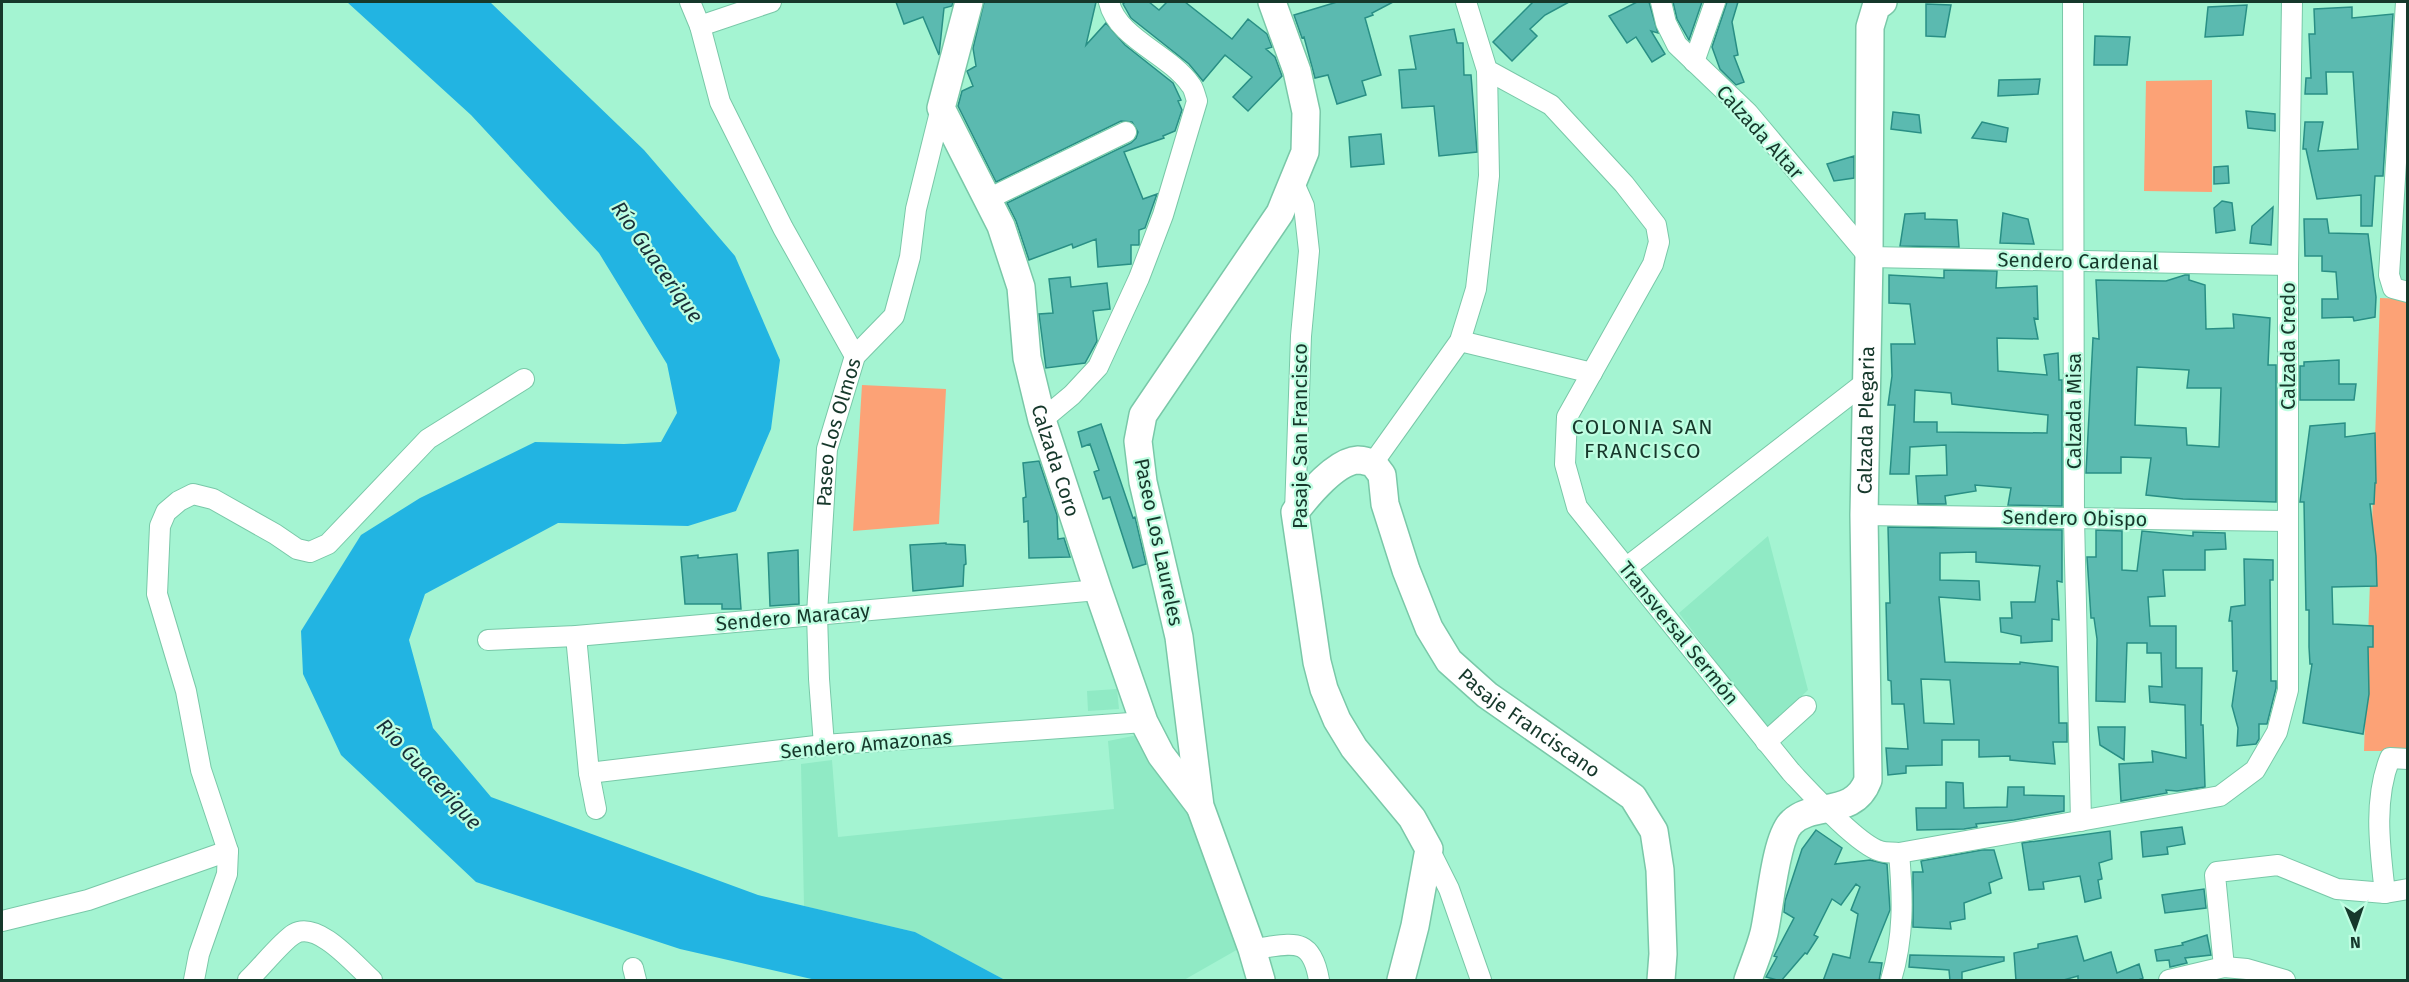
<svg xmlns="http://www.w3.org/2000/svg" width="2409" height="982" viewBox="0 0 2409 982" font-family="'Fira Sans',sans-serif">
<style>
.built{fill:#90eac5}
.green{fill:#fca276}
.water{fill:#22b4e2}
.building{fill:#5bbab0;stroke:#298f85;stroke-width:1.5;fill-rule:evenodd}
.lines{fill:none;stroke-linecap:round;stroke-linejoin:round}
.street-casing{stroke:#79c8a8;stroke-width:22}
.secondary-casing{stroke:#79c8a8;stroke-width:30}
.street{stroke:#fff;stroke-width:20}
.secondary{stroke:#fff;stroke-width:27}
.labels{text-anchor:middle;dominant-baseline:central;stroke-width:4.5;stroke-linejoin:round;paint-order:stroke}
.street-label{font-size:20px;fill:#16382b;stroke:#bffee2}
.water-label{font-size:21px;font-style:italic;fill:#192e37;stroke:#bffee2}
.neighbourhood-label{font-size:21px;letter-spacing:1.5px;fill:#16382b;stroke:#bffee2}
</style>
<rect width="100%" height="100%" fill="#a4f4d2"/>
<path class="built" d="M2407 129V281H2398Z
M1768 536 1808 690 1767 729 1679 613Z
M1117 689 1119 709 1088 711 1087 691Z
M1143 734 1191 815 1240 948 1184 980H1005L915 932 804 906 801 764 832 760 838 837 1114 809 1108 741Z"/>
<path class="green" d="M2212 80V192L2144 191 2146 81Z
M2380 298 2407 299V751H2364Z
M862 385 946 389 939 524 853 531Z"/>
<path class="water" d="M347 2H490L644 150 735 256 780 360 771 429 736 511 688 526 558 523 425 594 409 640 433 728 491 797 758 895 915 932 1005 980H816L680 949 476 882 341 755 303 674 301 631 361 535 420 498 535 442 624 444 661 442 677 413 667 364 599 253 471 115Z"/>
<path class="building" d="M896 2H953L952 6 944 8 939 55 923 17 904 24Z
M984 2H1096L1086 45 1106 23 1125 45 1173 83 1181 100 1178 101 1182 110 1175 131 1163 136 1164 138 1124 152 1143 199 1157 194 1145 228 1139 230V245H1131V264L1098 267 1096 239 1073 248 1072 244 1029 260 1016 221 1007 203 1131 143 1136 138 1138 132 1132 122 1121 121 996 182 958 106 962 91 973 86 967 71 976 66 973 48Z
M1125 2H1149L1159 10 1167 2H1185L1232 39 1248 19 1267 34 1272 47 1266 49 1275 57 1282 76 1248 111 1233 97 1252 77 1225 55 1203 81 1189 64 1131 18 1123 4Z
M1337 2H1393L1372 13 1373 15 1365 18 1381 75 1362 81 1366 95 1337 104 1328 75 1315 78 1304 37 1302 38 1294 15Z
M1533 2H1569L1545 15 1530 29 1537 36 1512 61 1493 42Z
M1637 2H1649L1658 33 1651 31 1665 54 1652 62 1636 37 1627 43 1609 16Z
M1673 2H1702L1689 40 1677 19Z
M1727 2H1738L1732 22 1738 55 1734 56 1744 82 1736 85 1720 69 1712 47Z
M1926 4 1951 5 1945 37 1926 36Z
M2247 5 2243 35 2205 37 2208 7Z
M2352 7V18L2393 14 2383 176H2375L2372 226H2361V195L2317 199 2306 149H2303L2305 122H2323L2318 151 2358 149 2353 72H2326L2327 94H2305L2306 78H2311L2309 34H2315L2314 9Z
M1454 29 1457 43H1463L1464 75H1471L1477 152 1439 156 1434 106 1402 108 1399 70 1416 69 1410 36Z
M2095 36 2130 37 2127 65H2094Z
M2040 79 2038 94 1998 96 1999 80Z
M2246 111 2275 114V131L2248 128Z
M1893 112 1919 115 1921 133 1891 129Z
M1982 122 2008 128 2006 142 1972 138Z
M1381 134 1384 164 1351 167 1349 137Z
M1854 156V178L1834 181 1827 164Z
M2228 166 2229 183 2214 184V167Z
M2222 201 2232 203 2235 230 2216 233 2214 208Z
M2273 207 2271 245 2250 243 2252 226Z
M1925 213V219L1957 220 1959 247 1900 246 1905 214Z
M2003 213 2028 219 2034 244 2000 243Z
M2304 219H2327L2329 233 2368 234 2376 297 2375 317 2354 321 2353 317 2322 318V299H2338L2336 272 2322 271V256H2305Z
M1944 270 1997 271 1996 288 2037 286 2038 319 2034 318 2038 339 1997 338 1998 371 2047 375 2044 355 2058 353 2059 380H2062V506L2008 505 2011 488 1975 485 1976 491 1945 496 1946 504H1918L1916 476 1947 475 1946 445 1910 447 1909 474H1890L1895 405H1888L1892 376 1891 344H1915L1910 304 1889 303V275L1944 278ZM1915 390 1951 393 1952 404 2048 415 2047 433 1937 432V422H1914Z
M2185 275H2189V280L2205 285 2206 329 2234 328 2233 314 2270 318 2268 365H2276V502L2183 499 2146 495 2151 458 2121 457V473H2086L2093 338 2099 339 2096 280 2166 281ZM2137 367 2189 370 2187 388H2221L2219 447 2187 445 2186 428 2135 425Z
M1070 277 1071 287 1107 283 1110 309 1093 311 1097 341 1085 363 1046 368 1039 314 1053 313 1049 279Z
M2339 360V384H2356L2354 400H2300V366H2304V362Z
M2345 423V437L2375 433 2376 483H2375L2374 504H2370L2376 556 2377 586 2332 587 2333 624 2373 626V647H2368L2369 694 2363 734 2303 723 2312 664H2310L2309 647V610H2306L2304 502H2300L2310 426Z
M1101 424 1133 518 1135 517 1146 564 1133 568 1110 497 1103 499 1094 472 1099 470 1090 444 1082 447 1078 432Z
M1039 461 1057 515 1058 539 1064 538 1070 557 1029 558 1028 521 1024 522 1023 498 1026 497 1023 463Z
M1888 527 2062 530V582L2057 581 2059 620 2052 619V641L2021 643V636L2001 632 2000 618H2012L2011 602H2035L2040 566 1976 562V552L1940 553V580L1979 581 1980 600 1939 597 1945 662 2020 664V662L2058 667 2059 723H2067V742H2053L2055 764 2010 760V756L1979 757V740H1942V765L1906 766V773L1888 775 1886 748 1908 749 1904 704H1892L1891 681 1888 680 1886 603H1890ZM1921 679 1950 680 1954 724 1924 723Z
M2096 530 2122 531V570L2137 571 2142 531 2193 536V532L2225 533 2226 549 2205 550V570H2163L2165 596 2148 597 2150 626H2176V668H2202L2201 725H2203L2205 787 2177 791 2166 790 2167 793 2121 801 2119 764 2153 762 2152 751 2186 758 2185 705 2150 702 2149 686 2162 687 2161 653H2147V643H2127L2125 702 2096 701 2097 639 2094 618H2091L2087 557H2096Z
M946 543V544L965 545 966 564 964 565 963 586 913 591 910 545Z
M798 550 799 604 770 606 768 553Z
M737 554 741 609H722V604H685L681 557 698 555V558Z
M2244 559 2273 560V580H2270L2271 681H2276V688L2267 724H2259V739L2256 744 2237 746 2238 728 2232 706 2237 671H2233L2232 621H2229L2231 607 2245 605Z
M2098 727H2125L2124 760 2100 745Z
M1946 782 1963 783 1964 808 2007 807 2008 787H2024V795L2064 796V811L2014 820 1976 824 1977 827 1964 829 1917 830 1916 808H1946Z
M2182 827 2185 844 2167 847 2168 854 2143 857 2141 832Z
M1816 830 1842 848 1835 864 1870 860 1887 864 1890 910 1869 962 1882 963 1879 981H1823L1833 954 1850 958 1858 914 1851 910 1860 887 1856 884 1841 905 1832 899 1814 935 1818 937 1807 954 1805 953 1781 981 1766 977 1777 957 1774 956 1794 918 1784 912 1785 901 1802 849Z
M2110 831 2112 859 2099 863 2102 879 2098 880 2101 898 2085 902 2080 876 2043 882 2044 889 2029 890 2022 843Z
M1982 850H1994L2002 878 1989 883 1991 893 1964 903 1965 919 1950 922 1951 929 1913 927V872H1923L1921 861Z
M2204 889 2206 908 2165 913 2162 895Z
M2207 935 2211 955 2185 958 2187 963 2170 967 2169 960 2157 961 2155 950 2183 945 2182 943Z
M2077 936 2084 961 2111 952 2117 973 2139 964 2143 978 2136 981H2078V976L2060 981H2016L2014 953 2038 948V944Z
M1910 955 2004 957V961L1962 972V981H1950L1949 970 1909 967Z"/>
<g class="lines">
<defs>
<g id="street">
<path d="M690 2 700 26 720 102 783 228 855 356"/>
<path d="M1466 2 1487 70 1551 105 1624 184 1656 225 1659 242 1653 264 1567 417 1565 464 1577 507 1791 772C1809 791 1857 844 1880 851 1885 853 1893 852 1899 853L2220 796 2255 770 2277 732 2288 690V265L2292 2"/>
<path d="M1661 2 1666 23 1677 45 1748 113 1869 257 2288 265"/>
<path d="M2073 2 2074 518 2081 821"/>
<path d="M2406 2 2389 275 2393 288 2408 292"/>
<path d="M700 26 771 2"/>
<path d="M1694 62 1715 2"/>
<path d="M1293 181 1304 206 1309 251 1301 336 1295 512"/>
<path d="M988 199 1126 132"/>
<path d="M1460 341 1592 373"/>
<path d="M1042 420 1072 395 1098 367 1139 278 1163 215 1197 101C1195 95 1194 88 1190 84 1169 54 1117 38 1109 2"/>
<path d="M1373 463 1460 341 1476 289 1489 176 1487 70"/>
<path d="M1864 515 2287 521"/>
<path d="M1627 567 1866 382"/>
<path d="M576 636 589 773 596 809"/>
<path d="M488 640 576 636 1098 590"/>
<path d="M1766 742 1806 706"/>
<path id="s1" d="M824 745 819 679 817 614 827 449 855 356 894 316 910 257 916 209 941 108"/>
<path d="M589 773 824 745 1144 722"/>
<path d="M1429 849 1449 889 1481 980"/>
<path d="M2385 893C2380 849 2373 800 2390 758L2408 759"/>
<path d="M2 921 88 900 228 851"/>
<path d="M1252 949C1290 945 1311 933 1319 980"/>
<path d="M2224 967 2215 875 2217 872 2278 865 2337 889 2385 893 2408 889"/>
<path d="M633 968 636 980"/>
<path d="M194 980 199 954 227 874 228 851 201 770 186 691 157 594 160 526 166 512 179 501 193 494 213 499 275 534 297 549 310 552 328 544 428 439 524 379"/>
<path d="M248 980C259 970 282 941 294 934 318 920 355 965 372 980"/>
<path d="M1891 980C1904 937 1903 898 1899 853"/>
<path d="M2169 980 2224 967 2247 969 2285 980"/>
</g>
<g id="secondary">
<path id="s2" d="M969 2 941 108 1001 226 1021 287 1027 358 1042 420 1098 590 1144 722 1161 755 1199 805"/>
<path d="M1261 980 1252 949 1200 806 1179 637 1143 482 1138 441 1143 415 1280 213 1305 152 1306 112 1297 71 1272 2"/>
<path id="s3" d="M1401 980 1415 926 1429 849 1412 818 1354 748 1337 720 1324 689 1317 662 1295 512C1308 495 1336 461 1358 460 1363 460 1368 462 1373 463L1382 475 1385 504 1406 570 1429 628 1449 661 1487 695 1633 797 1654 831 1660 870 1663 954 1661 980"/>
<path id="s4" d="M1748 980C1753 965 1760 949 1764 933 1770 909 1775 837 1792 822 1814 801 1854 818 1868 780L1864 515 1869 257 1870 27 1876 7 1883 2"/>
</g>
</defs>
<use href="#street" class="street-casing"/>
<use href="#secondary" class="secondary-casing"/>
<use href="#street" class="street"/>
<use href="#secondary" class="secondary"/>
</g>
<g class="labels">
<g class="street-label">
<text transform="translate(1760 132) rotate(48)">Calzada Altar</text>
<text transform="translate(2078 261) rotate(1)">Sendero Cardenal</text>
<text transform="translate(2288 346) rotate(-90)">Calzada Credo</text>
<text transform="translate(2074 411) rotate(-90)">Calzada Misa</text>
<text stroke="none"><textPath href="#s4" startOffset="616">Calzada Plegaria</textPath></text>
<text stroke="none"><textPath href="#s1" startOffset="315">Paseo Los Olmos</textPath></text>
<text transform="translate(1300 436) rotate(-90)">Pasaje San Francisco</text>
<text stroke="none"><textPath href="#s2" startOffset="484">Calzada Coro</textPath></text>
<text transform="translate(2075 518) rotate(1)">Sendero Obispo</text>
<text transform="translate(1159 542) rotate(78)">Paseo Los Laureles</text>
<text transform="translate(793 617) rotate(-5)">Sendero Maracay</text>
<text transform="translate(1679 633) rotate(51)">Transversal Sermón</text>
<text stroke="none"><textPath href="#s3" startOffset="921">Pasaje Franciscano</textPath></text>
<text transform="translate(866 744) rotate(-5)">Sendero Amazonas</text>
</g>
<g class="water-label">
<text transform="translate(657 262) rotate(55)">Río Guacerique</text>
<text transform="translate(429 774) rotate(47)">Río Guacerique</text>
</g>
<g class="neighbourhood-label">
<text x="1643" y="427">COLONIA SAN<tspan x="1643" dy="24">FRANCISCO</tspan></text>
</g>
</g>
<rect width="2409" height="982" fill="none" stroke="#16382b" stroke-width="6"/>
<g transform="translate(2355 928) rotate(178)" stroke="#bffee2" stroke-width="4.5" paint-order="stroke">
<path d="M0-4.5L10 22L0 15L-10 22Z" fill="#16382b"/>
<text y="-9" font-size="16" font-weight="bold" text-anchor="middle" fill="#16382b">N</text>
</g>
</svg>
